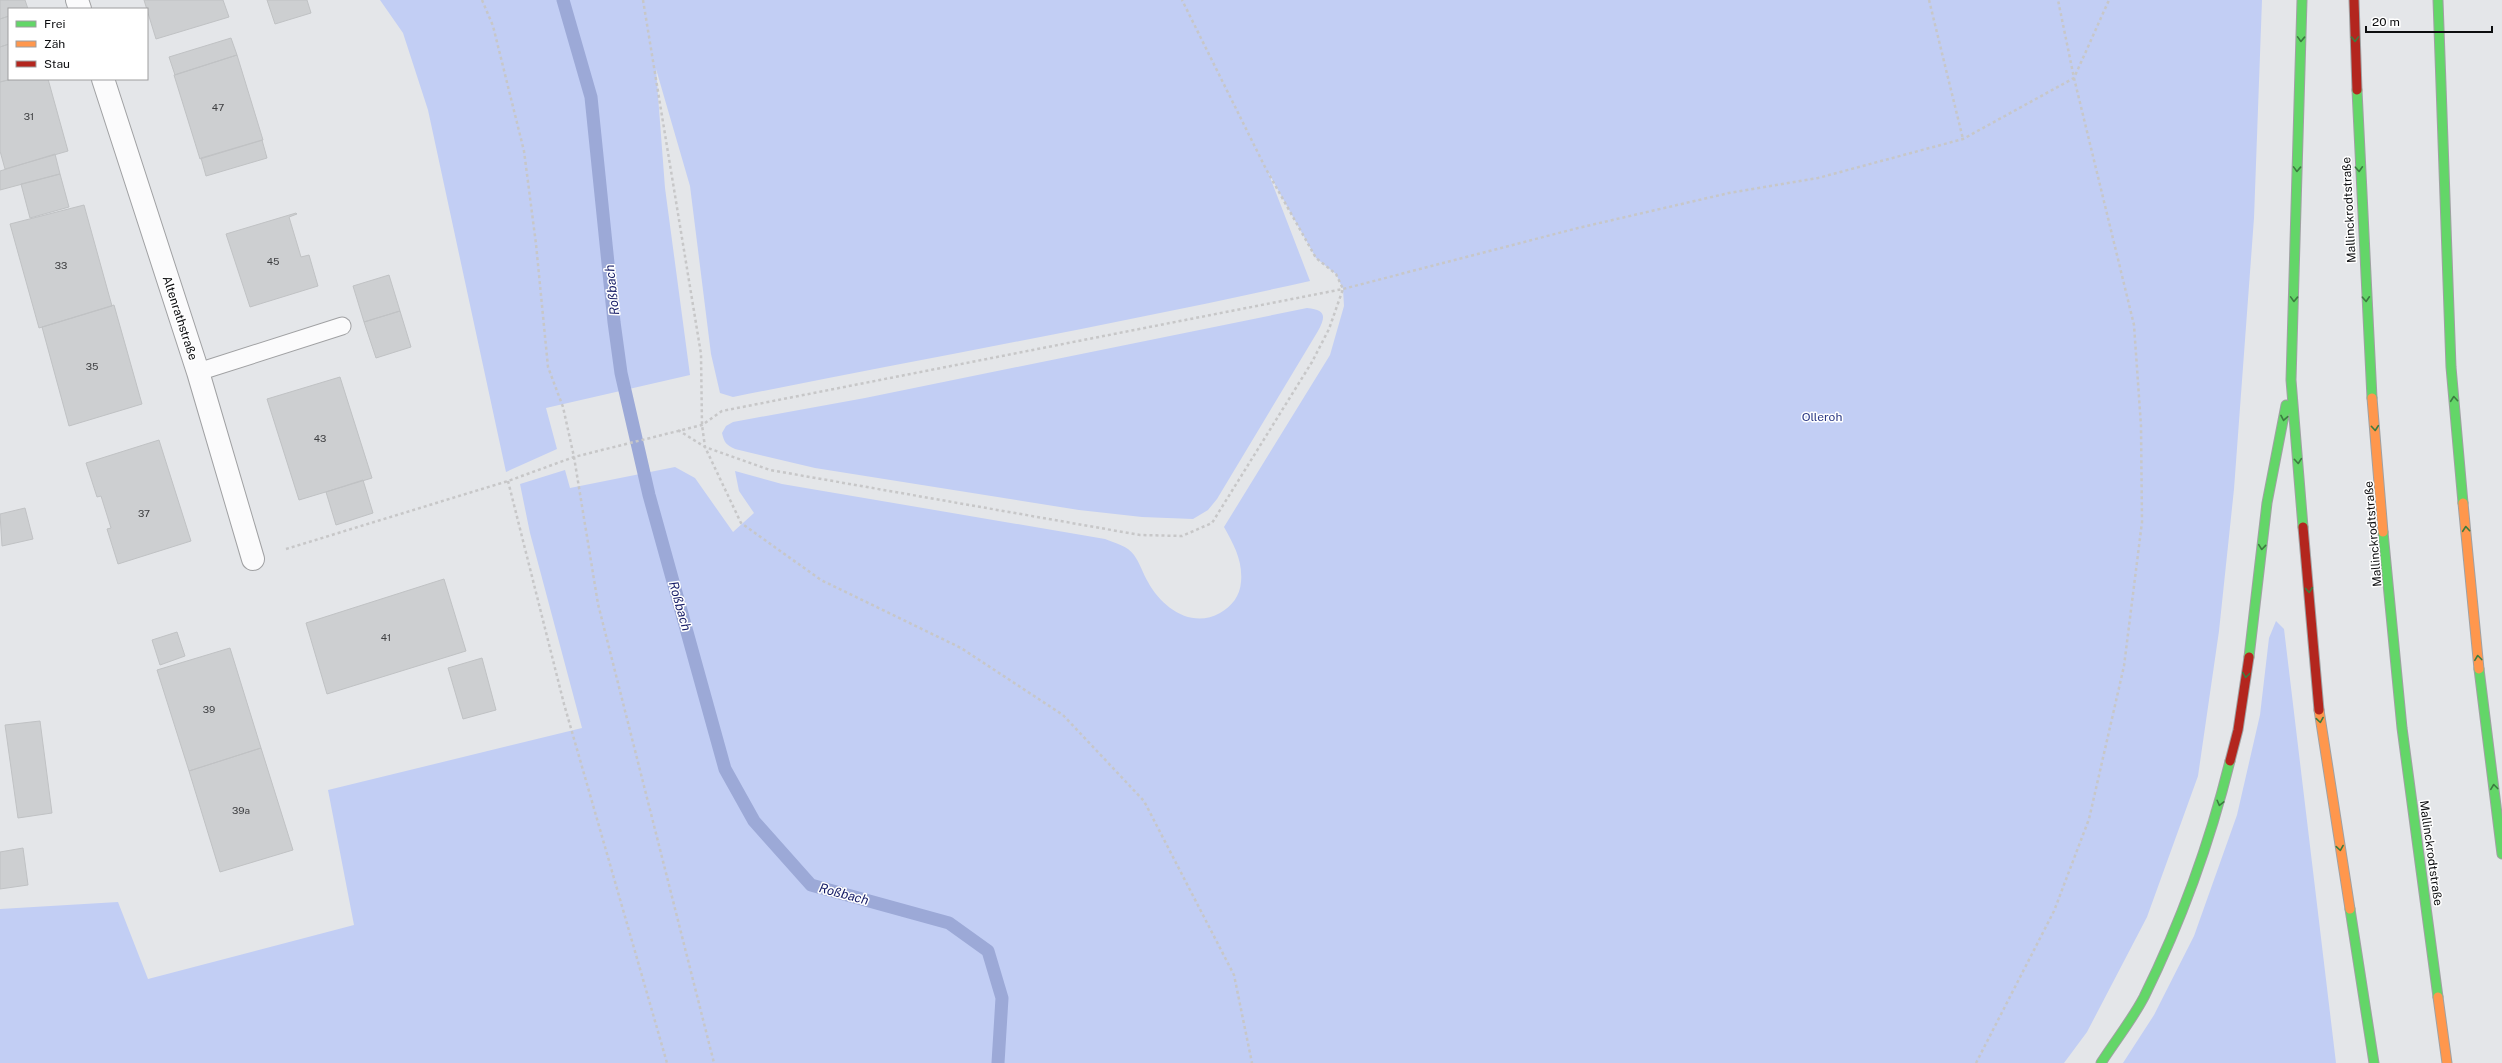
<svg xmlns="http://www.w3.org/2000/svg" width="2502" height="1063" viewBox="0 0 2502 1063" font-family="'Public Sans',sans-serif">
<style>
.green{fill:#c2cef4}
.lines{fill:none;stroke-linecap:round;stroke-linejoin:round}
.stream{stroke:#9ca9d7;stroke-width:13}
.building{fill:#cdcfd1;stroke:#c0c2c4}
.lane-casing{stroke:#a0a1a3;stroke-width:19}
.street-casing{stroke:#a0a1a3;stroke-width:24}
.fast-casing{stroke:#a0a1a3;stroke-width:11}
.slow-casing{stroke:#a0a1a3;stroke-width:11}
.jam-casing{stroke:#a0a1a3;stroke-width:11}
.path{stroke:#c7c7c8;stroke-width:2.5;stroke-dasharray:3 3;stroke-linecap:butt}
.lane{stroke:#fbfbfc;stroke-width:17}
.street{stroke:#fbfbfc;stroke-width:22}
.fast{stroke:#63d668;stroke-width:9}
.slow{stroke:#ff974d;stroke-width:9}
.jam{stroke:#b3261e;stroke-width:9}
.oneway{stroke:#3c7c40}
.labels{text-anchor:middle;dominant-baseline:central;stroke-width:3;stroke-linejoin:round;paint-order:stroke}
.number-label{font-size:10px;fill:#3d3e40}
.street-label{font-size:12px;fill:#0c0d0f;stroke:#fff}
.park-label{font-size:12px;fill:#2a3884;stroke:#fff}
.water-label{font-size:13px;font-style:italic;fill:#161d67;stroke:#fff}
</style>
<rect width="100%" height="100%" fill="#e4e6e9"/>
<path class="green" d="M380 0H2262L2254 218 2234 489 2219 631 2198 776 2147 917 2087 1032 2064 1063H0V909L118 902 148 979 354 925 328 790 582 728 530 533 520 484 565 470 570 488 675 467 695 478 733 532 754 513 739 491 735 471 782 484 1105 539C1115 543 1128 546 1134 555 1140 563 1143 574 1148 582 1162 608 1192 629 1220 613 1232 606 1240 596 1241 582 1243 561 1234 545 1224 527L1330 355 1344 306 1343 289 1336 274 1316 258 1268 172 1310 281C1118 324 926 358 733 397L720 393 711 354 690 186 656 69 665 188 690 375 546 408 557 449 506 472 428 110 403 33Z
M1307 308C1326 310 1326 316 1318 331L1217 499 1208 510 1193 519 1142 517 1079 510 815 468 735 449C726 445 724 442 722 433L726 426 733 422 865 398Z
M2276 621 2284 629 2336 1063H2123L2154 1015 2194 936 2237 815 2260 715 2269 638Z"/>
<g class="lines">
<path class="stream" d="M563 0 591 97 614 322 621 373 649 495 725 769 754 821 811 885 949 923 988 951 1002 998 998 1063"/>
</g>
<path class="building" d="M0 0H25L28 9H9V16L0 19Z
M144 0H223L229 17 156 39Z
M267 0H307L311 13 275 24Z
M9 16V44L0 47V19Z
M231 38 237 55 175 75 169 57Z
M9 44V79H12L0 82V47Z
M237 55 263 140 200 159 174 75Z
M12 79H48L68 151 5 169 0 151V82Z
M262 140 267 158 206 176 201 158Z
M55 154 60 174 0 190V171Z
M60 174 69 207 30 218 21 184Z
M84 205 112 306 39 328 10 224Z
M296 213 297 214 289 217 301 257 309 255 318 286 250 307 226 234Z
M389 275 400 311 364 322 353 286Z
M114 305 142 404 69 426 42 327Z
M400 311 411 347 376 358 364 322Z
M340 377 372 478 299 500 267 399Z
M159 440 191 541 118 564 107 529 111 528 101 496 97 497 86 463Z
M363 480 373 513 336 525 326 492Z
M25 508 33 539 2 546 0 514Z
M444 579 466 651 327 694 306 623Z
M177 632 185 656 160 665 152 640Z
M230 648 261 748 189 771 157 670Z
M482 658 496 710 463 719 448 668Z
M40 721 52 813 18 818 5 725Z
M261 748 293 850 220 872 189 771Z
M23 848 28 885 0 889V852Z"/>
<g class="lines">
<defs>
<path id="lane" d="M198 372 342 326"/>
<path id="street" d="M77 0 80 9
M103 79 198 372 253 559"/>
<path id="fast" d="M2302 0 2291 380 2303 527
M2438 0 2451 367 2463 503
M2357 90 2372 398
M2383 532 2402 728 2438 997
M2249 657 2267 503 2286 405
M2479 669 2502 854
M2350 909 2374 1063
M2101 1063C2115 1041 2132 1020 2144 997 2181 922 2210 842 2230 761"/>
<path id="slow" d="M2372 398 2383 532
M2463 503 2479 669
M2319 710 2350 909
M2438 997 2447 1063"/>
<path id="jam" d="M2354 0 2357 90
M2303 527 2319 710
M2230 761 2238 730 2249 657"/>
</defs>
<use href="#lane" class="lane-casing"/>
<use href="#street" class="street-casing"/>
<use href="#fast" class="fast-casing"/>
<use href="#slow" class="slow-casing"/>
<use href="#jam" class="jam-casing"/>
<path class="path" d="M482 0 493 26 524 151 536 244 548 367 563 407 574 457 598 604 714 1063
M643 0 701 354 702 425 705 447 741 523 821 580 961 648 1063 715 1144 801 1234 975 1252 1063
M1929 0 1963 139
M678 430 705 447 770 470 1140 535 1182 536 1212 523 1312 362 1329 329 1343 289 1336 274 1316 258 1266 169 1182 0
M508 481 564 704 667 1063
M286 549 508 481 574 457 702 425 722 411 1343 289 1578 228 1729 193 1818 178 1963 139 2074 78 2109 0
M1976 1063 2054 911 2089 819 2124 666 2142 522 2141 426 2134 325 2074 78 2058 0"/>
<use href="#lane" class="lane"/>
<use href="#street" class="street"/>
<use href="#fast" class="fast"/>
<use href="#slow" class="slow"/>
<use href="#jam" class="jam"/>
</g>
<defs><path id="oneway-chevron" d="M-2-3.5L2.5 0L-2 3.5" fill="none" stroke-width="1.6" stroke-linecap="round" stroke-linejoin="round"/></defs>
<g class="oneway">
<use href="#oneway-chevron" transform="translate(2301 39) rotate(92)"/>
<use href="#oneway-chevron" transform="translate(2355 39) rotate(88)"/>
<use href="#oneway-chevron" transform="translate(2297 169) rotate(92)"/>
<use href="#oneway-chevron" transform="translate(2359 169) rotate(87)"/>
<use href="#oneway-chevron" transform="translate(2294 299) rotate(92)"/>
<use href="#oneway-chevron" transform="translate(2366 299) rotate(87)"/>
<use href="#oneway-chevron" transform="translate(2454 399) rotate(-95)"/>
<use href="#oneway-chevron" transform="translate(2284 418) rotate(101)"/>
<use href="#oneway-chevron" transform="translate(2375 428) rotate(85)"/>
<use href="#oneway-chevron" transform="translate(2298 461) rotate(85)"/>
<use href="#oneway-chevron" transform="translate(2466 529) rotate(-95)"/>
<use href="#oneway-chevron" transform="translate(2262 547) rotate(96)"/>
<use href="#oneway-chevron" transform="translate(2309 590) rotate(85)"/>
<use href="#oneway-chevron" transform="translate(2478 658) rotate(-97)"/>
<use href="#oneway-chevron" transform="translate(2246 675) rotate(98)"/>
<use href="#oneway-chevron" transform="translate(2320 720) rotate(81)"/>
<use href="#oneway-chevron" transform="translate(2494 787) rotate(-97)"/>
<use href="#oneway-chevron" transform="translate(2220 803) rotate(104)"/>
<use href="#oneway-chevron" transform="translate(2340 848) rotate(81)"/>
</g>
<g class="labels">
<g class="number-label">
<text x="218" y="107">47</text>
<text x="29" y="116">31</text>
<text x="273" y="261">45</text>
<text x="61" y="265">33</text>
<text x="92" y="366">35</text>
<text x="320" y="438">43</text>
<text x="144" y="513">37</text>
<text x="386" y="637">41</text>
<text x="209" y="709">39</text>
<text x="241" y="810">39a</text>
</g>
<g class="street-label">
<text transform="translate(2349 210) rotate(-93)">Mallinckrodtstraße</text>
<text transform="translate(180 318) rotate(72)">Altenrathstraße</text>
<text transform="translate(2373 534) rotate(-95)">Mallinckrodtstraße</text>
<text transform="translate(2431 853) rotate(82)">Mallinckrodtstraße</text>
</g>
<g class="park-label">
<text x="1822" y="417">Olleroh</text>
</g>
<g class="water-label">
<text transform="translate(612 290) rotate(-96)">Roßbach</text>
<text transform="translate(680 606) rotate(74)">Roßbach</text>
<text transform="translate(844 894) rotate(15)">Roßbach</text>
</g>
</g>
<rect x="8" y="8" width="140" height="72" fill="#ffffff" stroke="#9e9e9f"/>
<rect x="16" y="21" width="20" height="6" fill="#63d668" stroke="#9e9e9f"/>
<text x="44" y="28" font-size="12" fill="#0c0d0f">Frei</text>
<rect x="16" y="41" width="20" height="6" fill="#ff974d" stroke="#9e9e9f"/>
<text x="44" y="48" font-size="12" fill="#0c0d0f">Zäh</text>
<rect x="16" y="61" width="20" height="6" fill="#b3261e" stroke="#9e9e9f"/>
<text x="44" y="68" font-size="12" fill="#0c0d0f">Stau</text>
<path d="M2366 26v6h126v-6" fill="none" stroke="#0c0d0f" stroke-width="2"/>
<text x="2372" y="26" font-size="12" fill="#0c0d0f" stroke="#ffffff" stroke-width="3" paint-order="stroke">20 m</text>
</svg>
